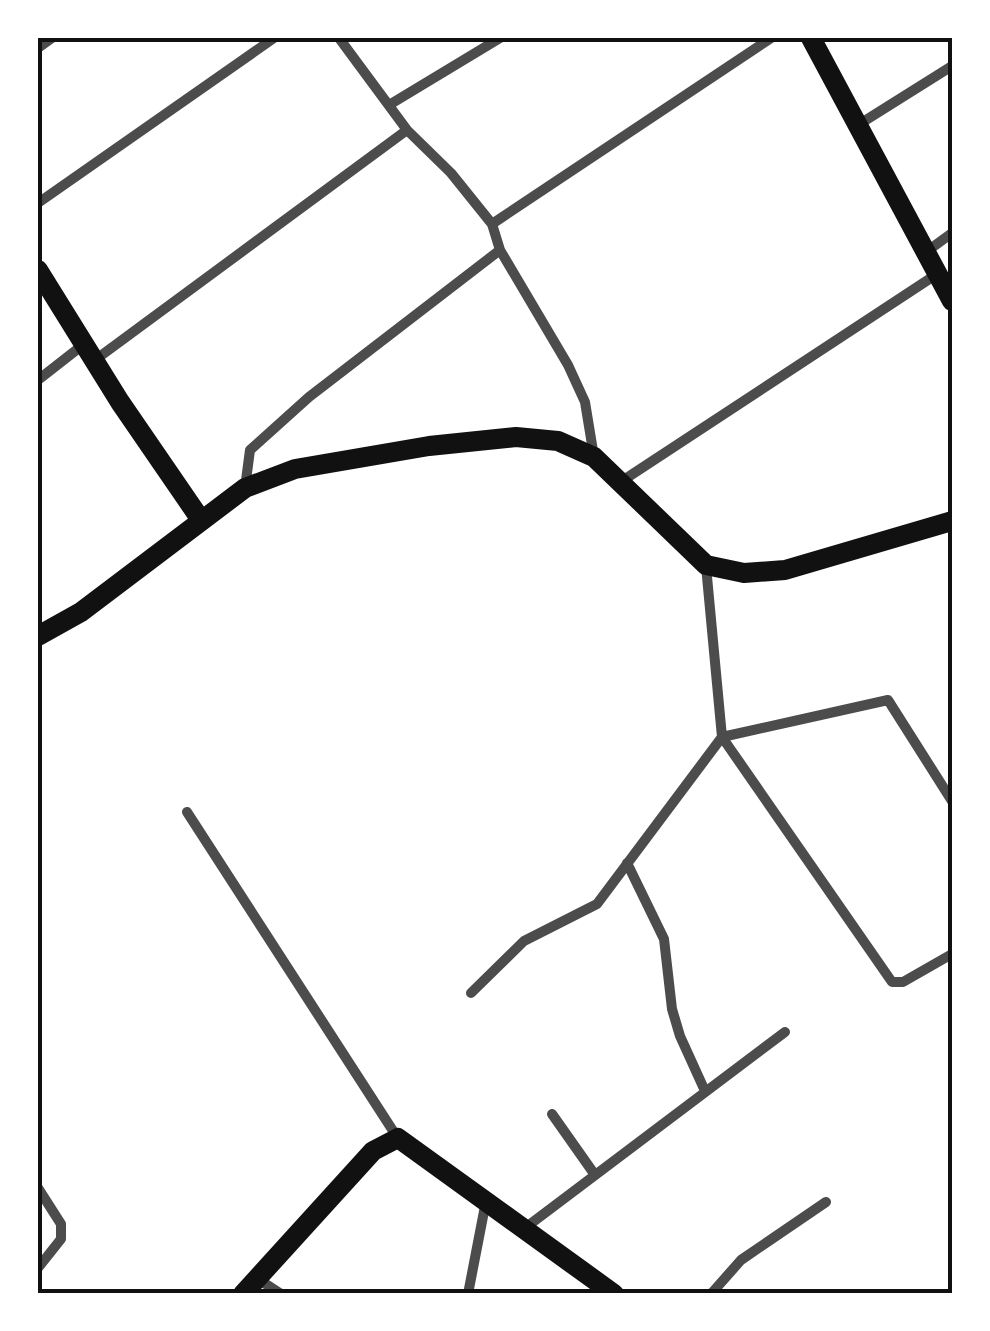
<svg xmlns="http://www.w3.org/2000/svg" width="990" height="1331" viewBox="0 0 990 1331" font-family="'Roboto Condensed',sans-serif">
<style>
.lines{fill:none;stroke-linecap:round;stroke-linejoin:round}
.minor{stroke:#4c4c4c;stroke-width:10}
.secondary{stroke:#111;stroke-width:20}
.neatline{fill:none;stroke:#111;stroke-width:4}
</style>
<rect width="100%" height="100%" fill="#fff"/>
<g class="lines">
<path class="minor" d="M339 38 407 130 451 173 492 224 500 250 568 365 585 402 594 457
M38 48 52 38
M389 105 500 38
M858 125 952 66
M38 203 274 38
M492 224 771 38
M926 252 952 233
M95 360 407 130
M38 380 84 344
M622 481 937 274
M245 488 250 450 309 397 500 250
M722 737 892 982H903L952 954
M722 737 888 700 952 801
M187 812 397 1137
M627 863 664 939 672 1009 680 1036 705 1091
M471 993 524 941 597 904 722 737 706 566
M552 1114 595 1175
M38 1188 61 1224V1239L38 1268
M525 1228 785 1032
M258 1279 281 1294
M468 1294 486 1201
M711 1294 741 1260 826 1202"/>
<path class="secondary" d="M811 38 952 301
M38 270 120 402 201 520
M38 636 81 612 245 488 295 469 429 446 516 437 558 441 594 457 706 565 744 573 785 570 952 521
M243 1294 373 1151 398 1138 614 1294"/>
</g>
<rect width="990" height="1331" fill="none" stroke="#ffffff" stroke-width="80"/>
<rect x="40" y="40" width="910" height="1251" class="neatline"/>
</svg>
